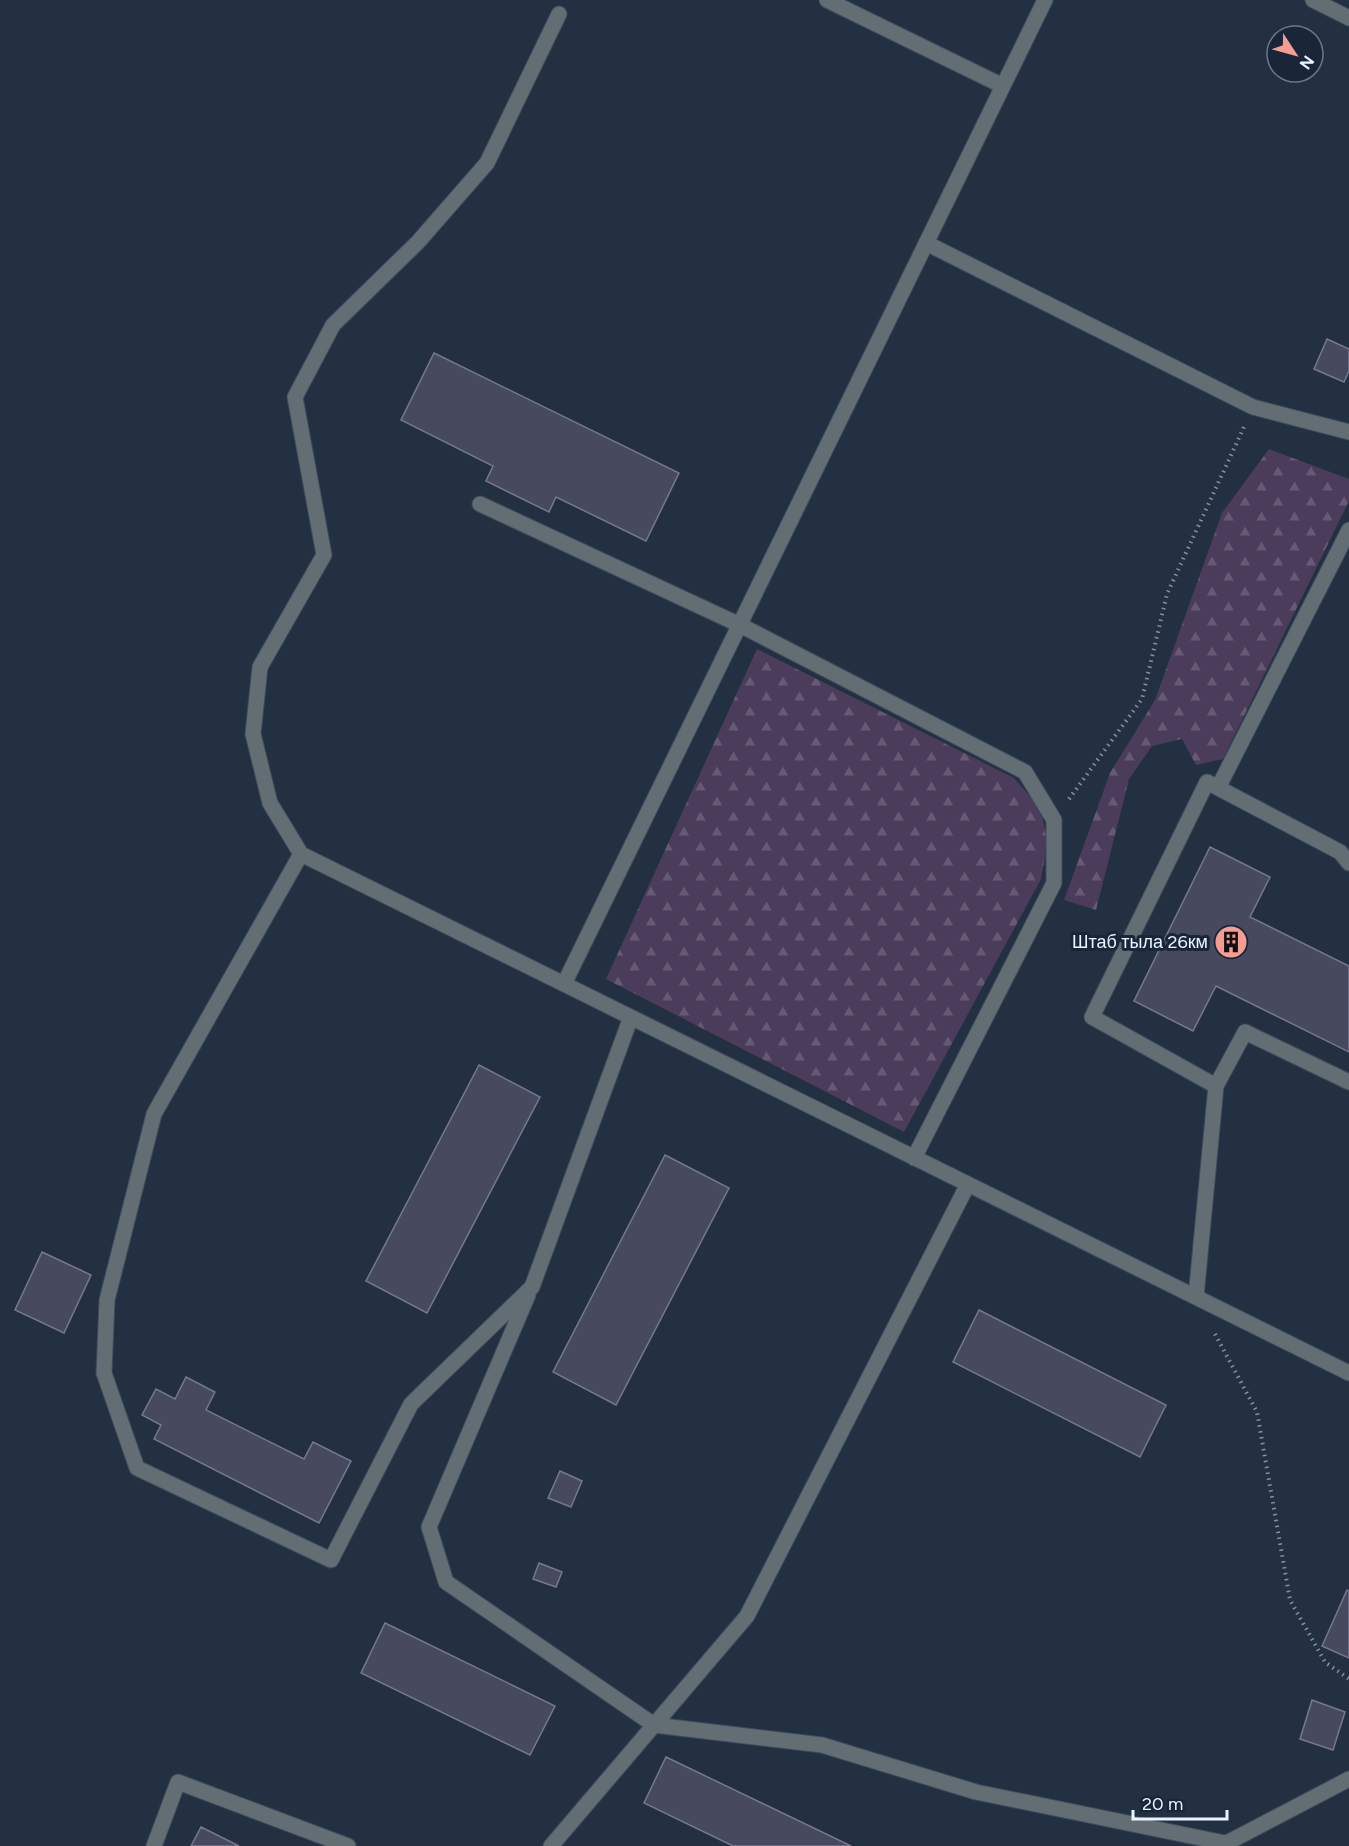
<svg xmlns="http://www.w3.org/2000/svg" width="1349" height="1846" viewBox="0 0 1349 1846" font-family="Figtree,sans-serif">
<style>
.forest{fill:url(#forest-firs)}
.building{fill:#47495f;stroke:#767890;stroke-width:1.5}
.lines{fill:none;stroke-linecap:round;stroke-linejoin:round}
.minor-casing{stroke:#3e4b5c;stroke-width:17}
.path{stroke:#8591a0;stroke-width:4;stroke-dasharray:1.5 4.5;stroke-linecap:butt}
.minor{stroke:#626e74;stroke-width:15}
.labels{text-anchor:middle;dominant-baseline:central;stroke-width:6;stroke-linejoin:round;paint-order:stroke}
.poi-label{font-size:18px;fill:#eaf3ff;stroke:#182637;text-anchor:end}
</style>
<defs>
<pattern id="forest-firs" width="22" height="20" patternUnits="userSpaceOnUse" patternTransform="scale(1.5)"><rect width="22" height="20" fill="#4b3c5b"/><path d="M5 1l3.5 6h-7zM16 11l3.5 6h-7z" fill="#655974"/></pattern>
</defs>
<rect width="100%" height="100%" fill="#223042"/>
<path class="forest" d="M1269 449 1349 479V501L1223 759 1196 765 1182 739 1152 746 1129 779 1096 910 1064 900 1110 773 1155 700 1222 513Z
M757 649 1014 778 1040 808 1048 842 1041 879 904 1132 606 979Z"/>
<path class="building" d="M1327 339 1349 349V371L1344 382 1314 369Z
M434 353 679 473 646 541 556 497 549 512 486 481 493 466 401 420Z
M1210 847 1270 877 1250 917 1349 966V1052L1216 986 1193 1031 1134 1001Z
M479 1065 540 1097 427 1313 366 1281Z
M665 1155 729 1188 616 1405 553 1372Z
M42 1252 91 1275 64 1333 15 1310Z
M979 1310 1166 1405 1140 1457 953 1362Z
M186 1377 215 1392 206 1410 304 1459 313 1442 351 1461 319 1523 154 1439 161 1425 142 1415 156 1389 175 1399Z
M560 1471 582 1481 571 1507 548 1498Z
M539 1563 562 1572 556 1587 533 1579Z
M1347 1590 1349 1591V1658L1322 1646Z
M385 1623 555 1706 530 1755 361 1673Z
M1312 1700 1345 1712 1333 1750 1300 1739Z
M666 1757 851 1846H733L644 1803Z
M201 1827 239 1846H191Z"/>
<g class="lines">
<defs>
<path id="minor" d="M827 0 1003 86
M1045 0 564 984 1349 1373
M1313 0 1349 18
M559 14 487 163 418 242 333 325 295 397 324 555 260 667 253 734 270 803 301 854 564 984
M926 243 1253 407 1349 432
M480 504 740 625 1025 772 1054 820V883L914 1158
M1218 788 1349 530
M301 854 154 1114 107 1300 104 1373 137 1468 331 1560 411 1404 532 1287 631 1017
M1216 1086 1245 1032 1349 1082
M528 1295 429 1527 446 1582 654 1725 822 1745 976 1792 1225 1843
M1196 1297 1216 1086 1092 1017 1207 782 1340 852 1349 863
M154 1846 178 1782 348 1846
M551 1846 747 1616 968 1184
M1221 1846 1349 1779"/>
</defs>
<use href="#minor" class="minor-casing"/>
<path class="path" d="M1069 799 1142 699 1167 594 1244 427
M1215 1334 1257 1412 1290 1600 1325 1662 1349 1679"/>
<use href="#minor" class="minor"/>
</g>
<defs>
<symbol id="building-disc" viewBox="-11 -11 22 22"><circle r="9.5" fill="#f59c93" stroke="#182637"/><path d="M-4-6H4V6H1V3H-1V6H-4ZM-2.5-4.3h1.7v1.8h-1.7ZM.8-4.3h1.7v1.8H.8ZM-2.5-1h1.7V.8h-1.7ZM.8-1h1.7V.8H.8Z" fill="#111"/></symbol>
</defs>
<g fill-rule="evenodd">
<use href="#building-disc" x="1212" y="923" width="38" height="38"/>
</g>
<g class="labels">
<g class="poi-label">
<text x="1208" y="942">Штаб тыла 26км</text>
</g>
</g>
<g transform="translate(1295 54) rotate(126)"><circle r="28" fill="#182637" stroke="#6c7887" stroke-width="1.5"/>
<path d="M0-4.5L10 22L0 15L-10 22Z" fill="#f59c93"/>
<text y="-9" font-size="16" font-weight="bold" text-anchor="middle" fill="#eaf3ff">N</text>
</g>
<path d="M1133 1810v9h94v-9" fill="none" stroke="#eaf3ff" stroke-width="3"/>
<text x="1142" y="1810" font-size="18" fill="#eaf3ff" stroke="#182637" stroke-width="4.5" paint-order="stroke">20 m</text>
</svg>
